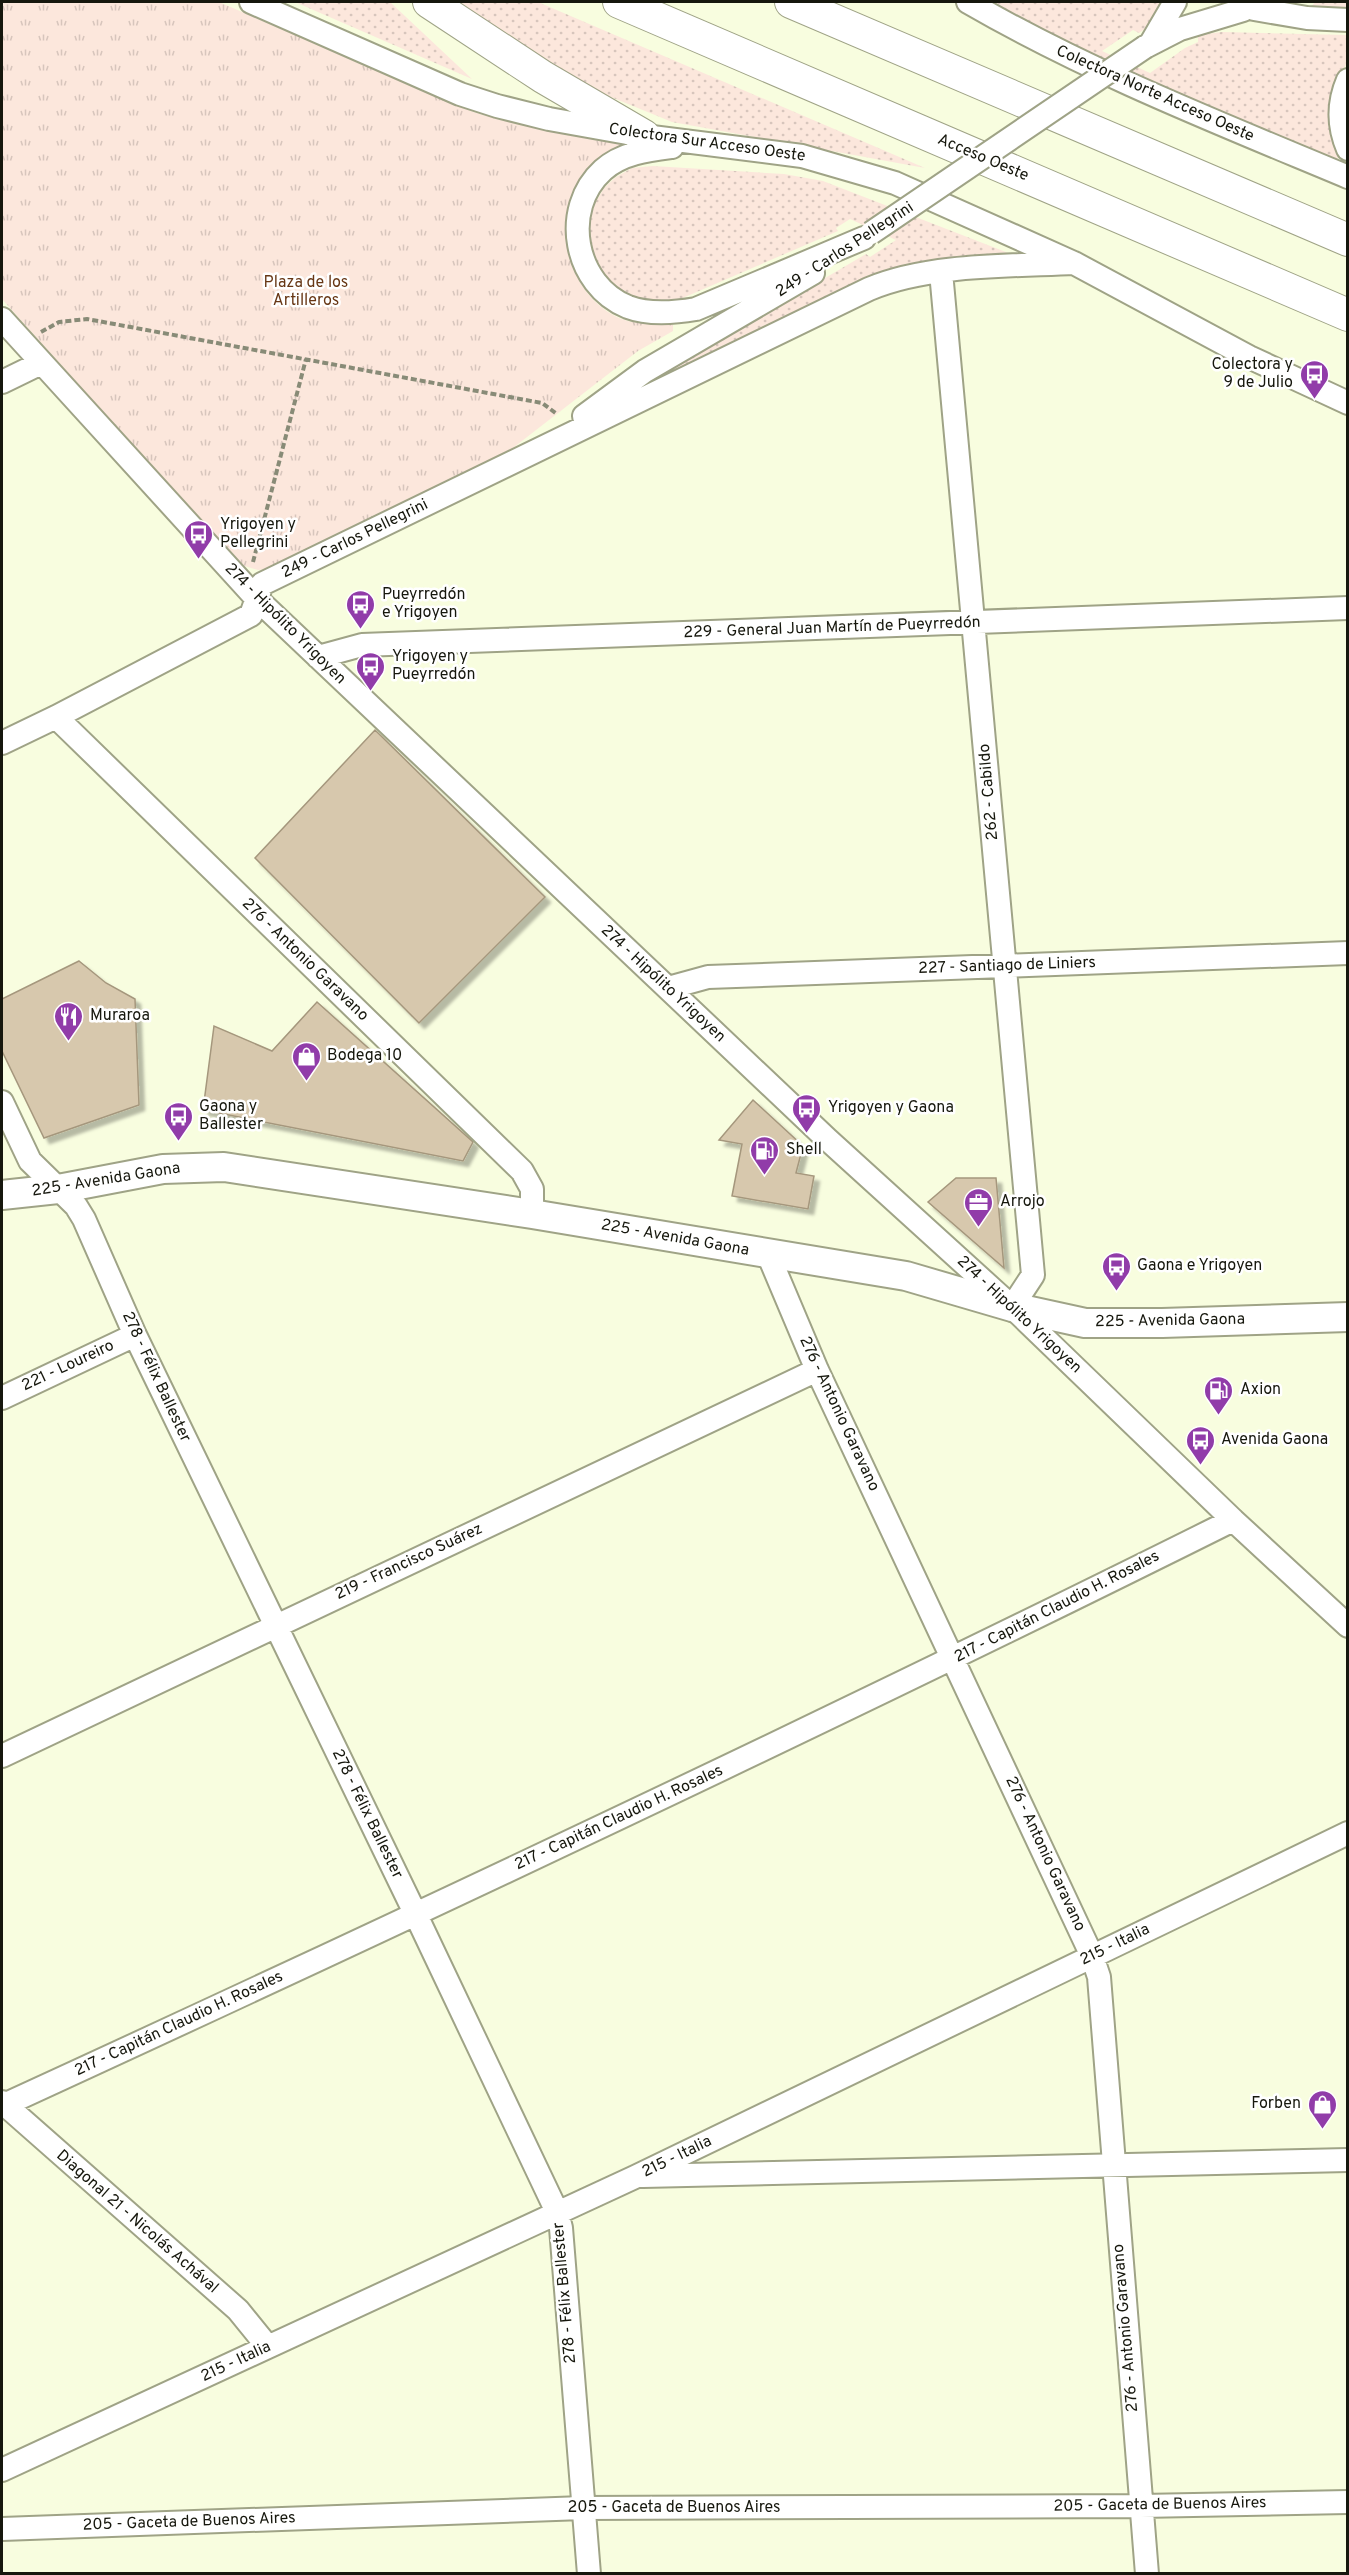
<svg xmlns="http://www.w3.org/2000/svg" width="1349" height="2575" viewBox="0 0 1349 2575" font-family="Overpass,sans-serif">
<style>
.grass{fill:url(#grass-dots)}
.park{fill:url(#park-tufts)}
.building{fill:#d7c8ad;stroke:#a5977d;stroke-width:1.5;filter:url(#shadow)}
.lines{fill:none;stroke-linecap:round;stroke-linejoin:round}
.minor-casing{stroke:#9fa386;stroke-width:26}
.major-casing{stroke:#9fa386;stroke-width:32}
.highway-casing{stroke:#9fa386;stroke-width:34}
.path{stroke:#888b77;stroke-width:4;stroke-dasharray:6 3;stroke-linecap:butt}
.minor{stroke:#fff;stroke-width:22}
.major{stroke:#fff;stroke-width:28}
.highway{stroke:#fff;stroke-width:32}
.minor-bridge-casing{stroke:#9fa386;stroke-width:26;stroke-linecap:butt}
.minor-bridge{stroke:#fff;stroke-width:22}
.labels{text-anchor:middle;dominant-baseline:central;stroke-width:5;stroke-linejoin:round;paint-order:stroke}
.street-label{font-size:16px;fill:#16170d;stroke:#fff}
.park-label{font-size:16px;fill:#673715;stroke:#fff}
.poi-label{font-size:16px;fill:#16170d;stroke:#fff;text-anchor:start}
</style>
<defs>
<pattern id="grass-dots" width="8" height="8" patternUnits="userSpaceOnUse" patternTransform="scale(1.5)"><rect width="8" height="8" fill="#fce7dc"/><path d="M2 2h.1M6 6h.1" fill="none" stroke="#d7c5bc" stroke-width="1.8" stroke-linecap="round"/></pattern>
<pattern id="park-tufts" width="24" height="20" patternUnits="userSpaceOnUse" patternTransform="scale(1.5)"><rect width="24" height="20" fill="#fce7dc"/><path d="M3 7l-1-3M5 7V3M7 7l1-3M15 17l-1-3M17 17v-4M19 17l1-3" fill="none" stroke="#d7c5bc"/></pattern>
<filter id="shadow"><feDropShadow dx="5.5" dy="5.5" stdDeviation="1.5" flood-color="#0004"/></filter>
</defs>
<rect width="100%" height="100%" fill="#f8fddf"/>
<path class="grass" d="M295 2H390L472 79Z
M452 2H538L925 168 672 122 567 79Z
M994 2H1165L1149 26 1139 33 1133 30 1102 51 1150 73 1185 48 1198 42V35L1222 32 1347 35V63L1337 80 1333 137 1338 159 1331 160C1270 131 1206 109 1144 81 1092 58 1042 31 994 2Z
M1315 2H1347V11L1309 10Z
M653 166 784 174 823 181 1029 261 945 262 616 404 670 369 866 254 870 257 896 240 850 219 836 228 838 231 671 303 637 300 618 292 605 280 590 251V219L595 203 604 188 616 177 632 168Z"/>
<path class="park" d="M2 2H219L471 111C521 128 573 135 625 143L627 146C613 154 596 160 585 173 549 217 565 289 615 316 638 328 652 319 673 325V331L638 351 509 451 267 569 258 570 238 564 2 299Z"/>
<path class="building" d="M375 730 545 897 419 1023 255 858Z
M79 961 106 983 135 999 139 1105 44 1138 2 1051V999Z
M317 1002 473 1142 463 1161 203 1110 214 1026 272 1051Z
M753 1100 803 1146 796 1173 814 1176 808 1209 732 1196 742 1144 719 1140Z
M956 1178H996L1004 1268 928 1202Z"/>
<g class="lines">
<defs>
<path id="minor" d="M251 2 460 94 497 106 549 119 644 136 802 156 895 183 1074 263 1249 357 1348 403
M968 2C1089 72 1219 123 1348 177
M1254 9 1307 18 1348 20
M1151 43 1175 2
M1145 47 1180 29 1243 10
M1348 80C1338 103 1338 126 1348 149
M672 147C648 150 622 153 603 170 560 209 574 285 628 307 649 315 673 313 696 309L864 238
M941 272 1033 1275 1012 1307
M2 319 257 599 827 1139 1012 1307 1233 1520 1348 1626
M2 382 41 363
M584 416 645 371 813 273
M318 657 362 645 1348 608
M56 717 522 1171 532 1189V1214
M2 743 56 717 251 615 262 584 869 289C928 264 1010 266 1074 263
M668 988 708 977 1348 953
M2 1102 30 1161 76 1206 84 1219 135 1335 416 1915 557 2212 561 2228 589 2574
M768 1254 817 1370 1092 1956 1099 1977 1147 2574
M2 1398 135 1335
M2 1756 817 1370
M2 2102 238 2310 268 2347
M2 2106C415 1916 826 1723 1233 1520
M643 2176 1348 2160
M2 2470 635 2177 1348 1833
M2 2529 583 2508 1141 2506 1348 2502"/>
<path id="major" d="M2 1195 58 1189 163 1169 224 1167 532 1214 906 1276 1012 1307 1085 1323H1162L1348 1317"/>
<path id="highway" d="M429 2 543 77 644 136
M619 2 1348 315
M791 2 1348 240"/>
</defs>
<use href="#minor" class="minor-casing"/>
<use href="#major" class="major-casing"/>
<use href="#highway" class="highway-casing"/>
<path class="path" d="M41 332 59 322 87 319 542 403 557 414
M253 562 306 359"/>
<use href="#minor" class="minor"/>
<use href="#major" class="major"/>
<use href="#highway" class="highway"/>
<defs>
<path id="minor-bridge" d="M871 233 1145 47"/>
</defs>
<use href="#minor-bridge" class="minor-bridge-casing"/>
<use href="#minor-bridge" class="minor-bridge"/>
</g>
<defs>
<symbol id="bus-pin" viewBox="-11 -11 22 30"><path d="M0 17L-7.5 6A9.5 9.5 0 1 1 7.5 6Z" fill="#913ca9" stroke="#fff"/><path d="M-5-6H5V4H4V6H2V4H-2V6H-4V4H-5ZM-3.5-4V0h7V-4ZM-3.5 1.2v1.5H-2V1.2ZM2 1.2v1.5H3.5V1.2Z" fill="#fff"/></symbol>
<symbol id="restaurant-pin" viewBox="-11 -11 22 30"><path d="M0 17L-7.5 6A9.5 9.5 0 1 1 7.5 6Z" fill="#913ca9" stroke="#fff"/><path d="M-5-6h1v4h1v-4h1v4h1v-4h1v5L-1.5 .5V6h-2V.5L-5-1ZM5-6V6H3V1.5H1.5Q1.5-4 5-6Z" fill="#fff"/></symbol>
<symbol id="shop-pin" viewBox="-11 -11 22 30"><path d="M0 17L-7.5 6A9.5 9.5 0 1 1 7.5 6Z" fill="#913ca9" stroke="#fff"/><path d="M-5-2.5h2.3a2.7 3.5 0 0 1 5.4 0H5L5.5 6h-11ZM-1.5-2.5h3a1.5 2.3 0 0 0-3 0Z" fill="#fff"/></symbol>
<symbol id="fuel-pin" viewBox="-11 -11 22 30"><path d="M0 17L-7.5 6A9.5 9.5 0 1 1 7.5 6Z" fill="#913ca9" stroke="#fff"/><path d="M-5.5-6h7V0h2V4h1.3V-2.5L3-4.5l.8-.8L6-3V5H2.5V1h-1V6h-7ZM-4.2-4.7v3.2H.2V-4.7Z" fill="#fff"/></symbol>
<symbol id="office-pin" viewBox="-11 -11 22 30"><path d="M0 17L-7.5 6A9.5 9.5 0 1 1 7.5 6Z" fill="#913ca9" stroke="#fff"/><path d="M-6-3h4V-5.5h4V-3h4V5H-6ZM-1-4.5V-3h2v-1.5ZM-6 0V1H6V0Z" fill="#fff"/></symbol>
</defs>
<g fill-rule="evenodd">
<use href="#bus-pin" x="1298" y="358" width="33" height="45"/>
<use href="#bus-pin" x="182" y="518" width="33" height="45"/>
<use href="#bus-pin" x="344" y="588" width="33" height="45"/>
<use href="#bus-pin" x="354" y="650" width="33" height="45"/>
<use href="#restaurant-pin" x="52" y="1000" width="33" height="45"/>
<use href="#shop-pin" x="290" y="1040" width="33" height="45"/>
<use href="#bus-pin" x="790" y="1092" width="33" height="45"/>
<use href="#bus-pin" x="162" y="1100" width="33" height="45"/>
<use href="#fuel-pin" x="748" y="1134" width="33" height="45"/>
<use href="#office-pin" x="962" y="1186" width="33" height="45"/>
<use href="#bus-pin" x="1100" y="1250" width="33" height="45"/>
<use href="#fuel-pin" x="1202" y="1374" width="33" height="45"/>
<use href="#bus-pin" x="1184" y="1424" width="33" height="45"/>
<use href="#shop-pin" x="1306" y="2088" width="33" height="45"/>
</g>
<g class="labels">
<g class="street-label">
<text transform="translate(1155 94) rotate(24)">Colectora Norte Acceso Oeste</text>
<text transform="translate(707 143) rotate(8)">Colectora Sur Acceso Oeste</text>
<text transform="translate(983 158) rotate(23)">Acceso Oeste</text>
<text transform="translate(845 250) rotate(-33)">249 - Carlos Pellegrini</text>
<text transform="translate(355 539) rotate(-26)">249 - Carlos Pellegrini</text>
<text transform="translate(285 624) rotate(45)">274 - Hipólito Yrigoyen</text>
<text transform="translate(832 628) rotate(-2)">229 - General Juan Martín de Pueyrredón</text>
<text transform="translate(989 792) rotate(-95)">262 - Cabildo</text>
<text transform="translate(305 960) rotate(44)">276 - Antonio Garavano</text>
<text transform="translate(1007 966) rotate(-2)">227 - Santiago de Liniers</text>
<text transform="translate(663 984) rotate(43)">274 - Hipólito Yrigoyen</text>
<text transform="translate(106 1180) rotate(-9)">225 - Avenida Gaona</text>
<text transform="translate(675 1238) rotate(10)">225 - Avenida Gaona</text>
<text transform="translate(1019 1315) rotate(43)">274 - Hipólito Yrigoyen</text>
<text transform="translate(1170 1321) rotate(-1)">225 - Avenida Gaona</text>
<text transform="translate(68 1366) rotate(-25)">221 - Loureiro</text>
<text transform="translate(156 1377) rotate(65)">278 - Félix Ballester</text>
<text transform="translate(839 1414) rotate(65)">276 - Antonio Garavano</text>
<text transform="translate(409 1562) rotate(-25)">219 - Francisco Suárez</text>
<text transform="translate(1057 1607) rotate(-27)">217 - Capitán Claudio H. Rosales</text>
<text transform="translate(367 1814) rotate(64)">278 - Félix Ballester</text>
<text transform="translate(619 1818) rotate(-25)">217 - Capitán Claudio H. Rosales</text>
<text transform="translate(1045 1854) rotate(65)">276 - Antonio Garavano</text>
<text transform="translate(1115 1945) rotate(-26)">215 - Italia</text>
<text transform="translate(179 2024) rotate(-25)">217 - Capitán Claudio H. Rosales</text>
<text transform="translate(677 2157) rotate(-26)">215 - Italia</text>
<text transform="translate(137 2222) rotate(41)">Diagonal 21 - Nicolás Achával</text>
<text transform="translate(565 2293) rotate(-95)">278 - Félix Ballester</text>
<text transform="translate(1126 2328) rotate(-95)">276 - Antonio Garavano</text>
<text transform="translate(236 2362) rotate(-25)">215 - Italia</text>
<text transform="translate(1160 2505) rotate(-1)">205 - Gaceta de Buenos Aires</text>
<text x="674" y="2508">205 - Gaceta de Buenos Aires</text>
<text transform="translate(189 2522) rotate(-2)">205 - Gaceta de Buenos Aires</text>
</g>
<g class="park-label">
<text x="306" y="283">Plaza de los<tspan x="306" dy="18">Artilleros</tspan></text>
</g>
<g class="poi-label">
<text x="1293" y="365" text-anchor="end">Colectora y<tspan x="1293" dy="18">9 de Julio</tspan></text>
<text x="220" y="525">Yrigoyen y<tspan x="220" dy="18">Pellegrini</tspan></text>
<text x="382" y="595">Pueyrredón<tspan x="382" dy="18">e Yrigoyen</tspan></text>
<text x="392" y="657">Yrigoyen y<tspan x="392" dy="18">Pueyrredón</tspan></text>
<text x="90" y="1016">Muraroa</text>
<text x="327" y="1056">Bodega 10</text>
<text x="199" y="1107">Gaona y<tspan x="199" dy="18">Ballester</tspan></text>
<text x="828" y="1108">Yrigoyen y Gaona</text>
<text x="786" y="1150">Shell</text>
<text x="1000" y="1202">Arrojo</text>
<text x="1137" y="1266">Gaona e Yrigoyen</text>
<text x="1240" y="1390">Axion</text>
<text x="1221" y="1440">Avenida Gaona</text>
<text x="1301" y="2104" text-anchor="end">Forben</text>
</g>
</g>
<rect width="1349" height="2575" fill="none" stroke="#16170d" stroke-width="6"/>
</svg>
